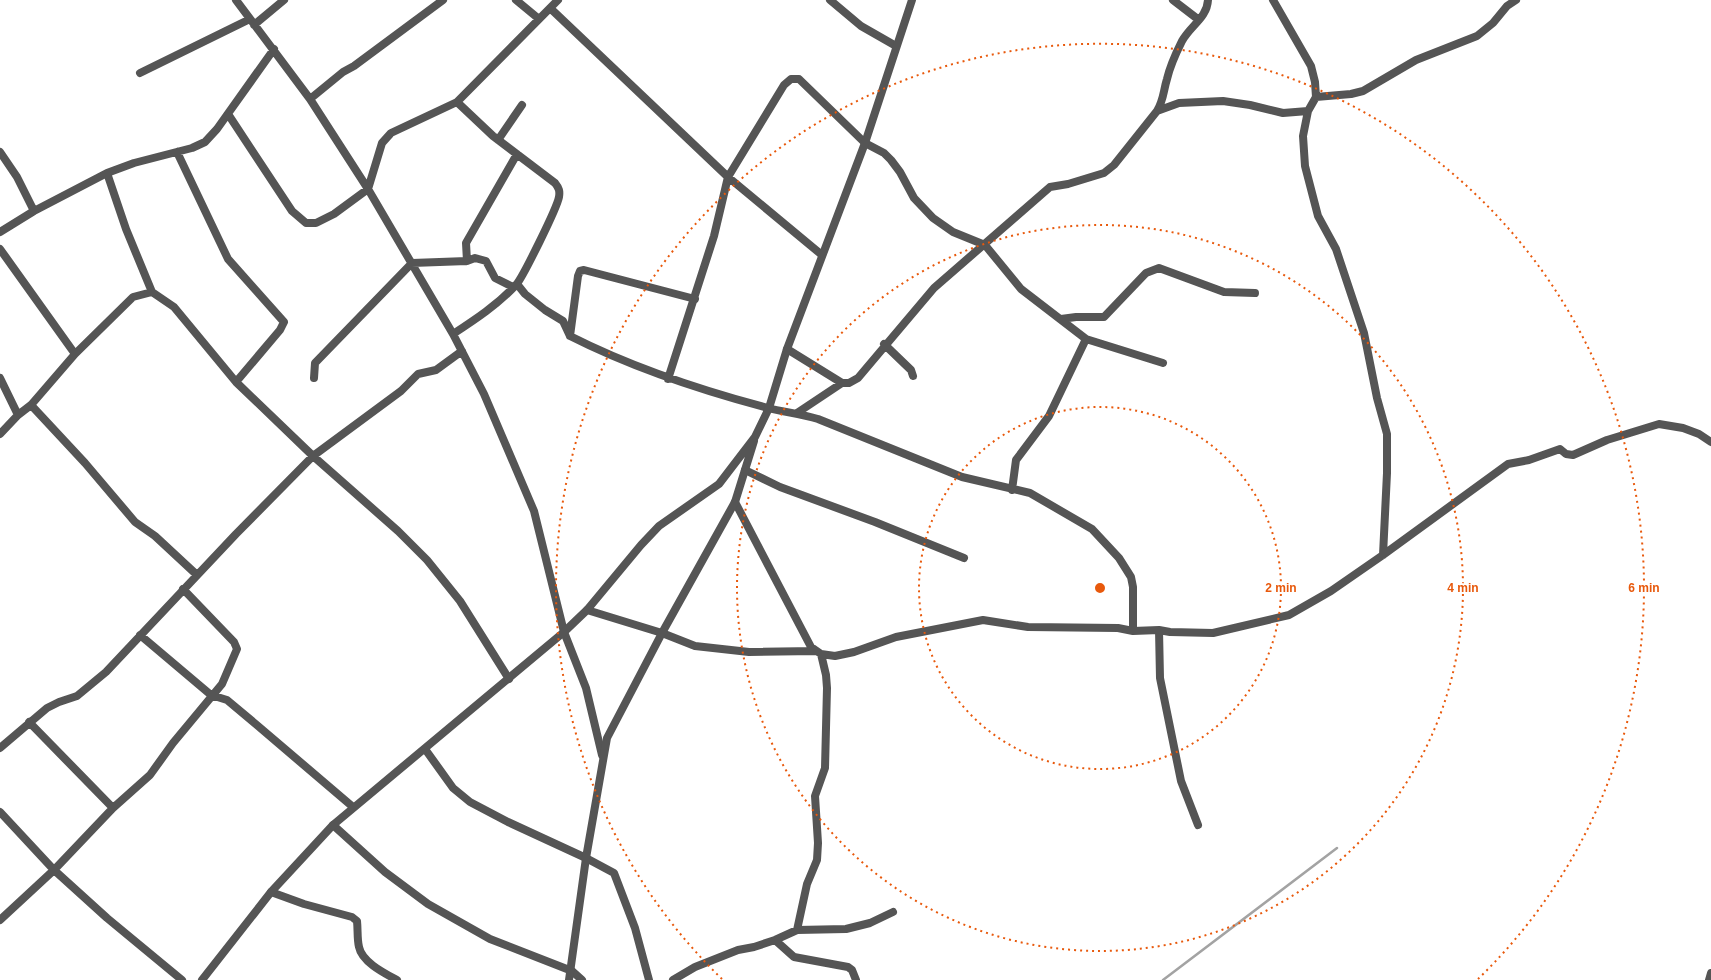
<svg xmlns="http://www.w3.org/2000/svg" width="1711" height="980" viewBox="0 0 1711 980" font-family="Arial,sans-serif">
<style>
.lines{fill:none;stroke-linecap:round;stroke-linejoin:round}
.stream{stroke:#a3a3a3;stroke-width:2.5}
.minor{stroke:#555;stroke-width:8}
.tertiary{stroke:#555;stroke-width:8}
.ring{fill:none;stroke:#e8590c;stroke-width:2;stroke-dasharray:2 4}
.centre{fill:#e8590c;stroke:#fff;stroke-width:2}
.ring-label{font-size:12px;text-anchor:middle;font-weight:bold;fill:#e8590c;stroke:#fff;stroke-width:4;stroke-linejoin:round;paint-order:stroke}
</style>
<rect width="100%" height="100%" fill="#fff"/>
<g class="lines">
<path class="stream" d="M1163 980 1337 848"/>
<path class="minor" d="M236 0 310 99 368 189 453 334 484 394 534 511 564 632 586 688 602 755
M516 0 539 19
M830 0 861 26 896 46
M1173 0 1199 20
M1273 0 1311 66 1315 82 1316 97 1308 111 1303 136 1305 166 1318 216 1336 249 1364 333 1377 398 1387 434V473L1383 555
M550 8 728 177 822 255
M254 25 284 0
M140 73 250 19
M1316 97 1351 94 1363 91 1416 60 1477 36 1493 23 1507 6 1516 0
M310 99 343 72 354 66 443 0
M1157 111C1164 99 1163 92 1167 79 1170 66 1176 53 1182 41 1191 25 1207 18 1208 0
M228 114 292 211 306 223H316L334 214 368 189 382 143 391 133 457 102 558 0
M498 140 522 105
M0 152 17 177 34 211
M177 152 228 259 284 322 280 330 236 382
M107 173 126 229 152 292 174 307 236 382 313 456 398 531 427 560 460 601 509 679
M0 232 34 211 107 173 134 163 192 148 205 142 217 129 274 49
M0 249 75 354
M517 284 525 294 545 310 563 321 570 336C633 368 700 390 768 408 784 412 801 414 818 419L962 477 1030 493 1092 529 1119 558 1131 577 1133 587V631
M513 287 495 278 486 261 475 258 467 261 466 243 517 154
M1061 319 1076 317H1104L1146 273 1159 268 1224 292 1255 293
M453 334C476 319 497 305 516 285 523 277 557 208 559 197 560 191 559 188 555 183L493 136 457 102
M570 336 578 276 580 271 584 270 695 299
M884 344 911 370 913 376
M787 349 842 383
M0 378 18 415
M314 378 315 363 412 263 467 261
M668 379 714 236 728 177 784 85 791 79H799L865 143 884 153 891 160 900 172 914 198 933 218 953 232 985 245 1021 289 1086 339 1163 363
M31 405 85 463 135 522 155 536 197 575
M797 413 842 383H849L858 378 934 288 1050 187 1068 184 1104 173 1114 165 1157 111 1179 103 1223 101 1250 105 1283 113 1308 111
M0 434 18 415 31 405 75 354 133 297 152 292
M745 470 780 487 875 522 964 558
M1012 490 1016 460 1049 416 1086 339
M735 502 811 647 821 654 835 656 854 652 896 637 983 620 1028 627 1118 628 1133 631 1159 630 1170 632 1213 633 1289 615 1331 591 1383 555 1508 464 1529 460 1560 449 1566 454 1573 455 1607 440 1659 424 1683 428 1699 434 1711 442
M587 610 662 633 695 646 749 652 816 651
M1159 630 1160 678 1181 781 1198 825
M140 635 211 695 227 700 258 726 353 807
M29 722 113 808
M0 748 47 708 59 702 77 696 106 672 236 534 313 456 401 391 418 374 436 370 462 351
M425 749 453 788 470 802 508 822 586 858 614 873 635 928 649 980
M0 812 54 870 107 918 182 980
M333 825 385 872 428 904 490 939 572 971 582 980
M271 892 304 904 352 917 357 921C358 930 357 939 359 947 362 962 384 973 397 980
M0 920 54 870 113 808 150 775 173 743 222 684 237 649 234 642 183 589
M797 930 846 929 870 923 893 912
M775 940 794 957 848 967 852 970 856 980
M673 980 695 967 738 950 754 947 775 940 797 930 807 884 817 860 818 843 815 796 825 768 827 688 826 675 821 654
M1709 980 1711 973"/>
<path class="tertiary" d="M202 980 271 892 333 825 564 632 587 610 641 545 659 526 719 484 755 437 769 408 787 349 865 143 912 0
M569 980 586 858 607 738 662 633 735 502 754 441"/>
</g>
<g class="ring">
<circle cx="1100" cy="588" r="181"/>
<circle cx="1100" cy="588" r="363"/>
<path d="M722 979A544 544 0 1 1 1478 979"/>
</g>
<circle cx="1100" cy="588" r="6" class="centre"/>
<g class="ring-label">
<text x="1281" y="592">2 min</text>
<text x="1463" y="592">4 min</text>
<text x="1644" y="592">6 min</text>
</g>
</svg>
